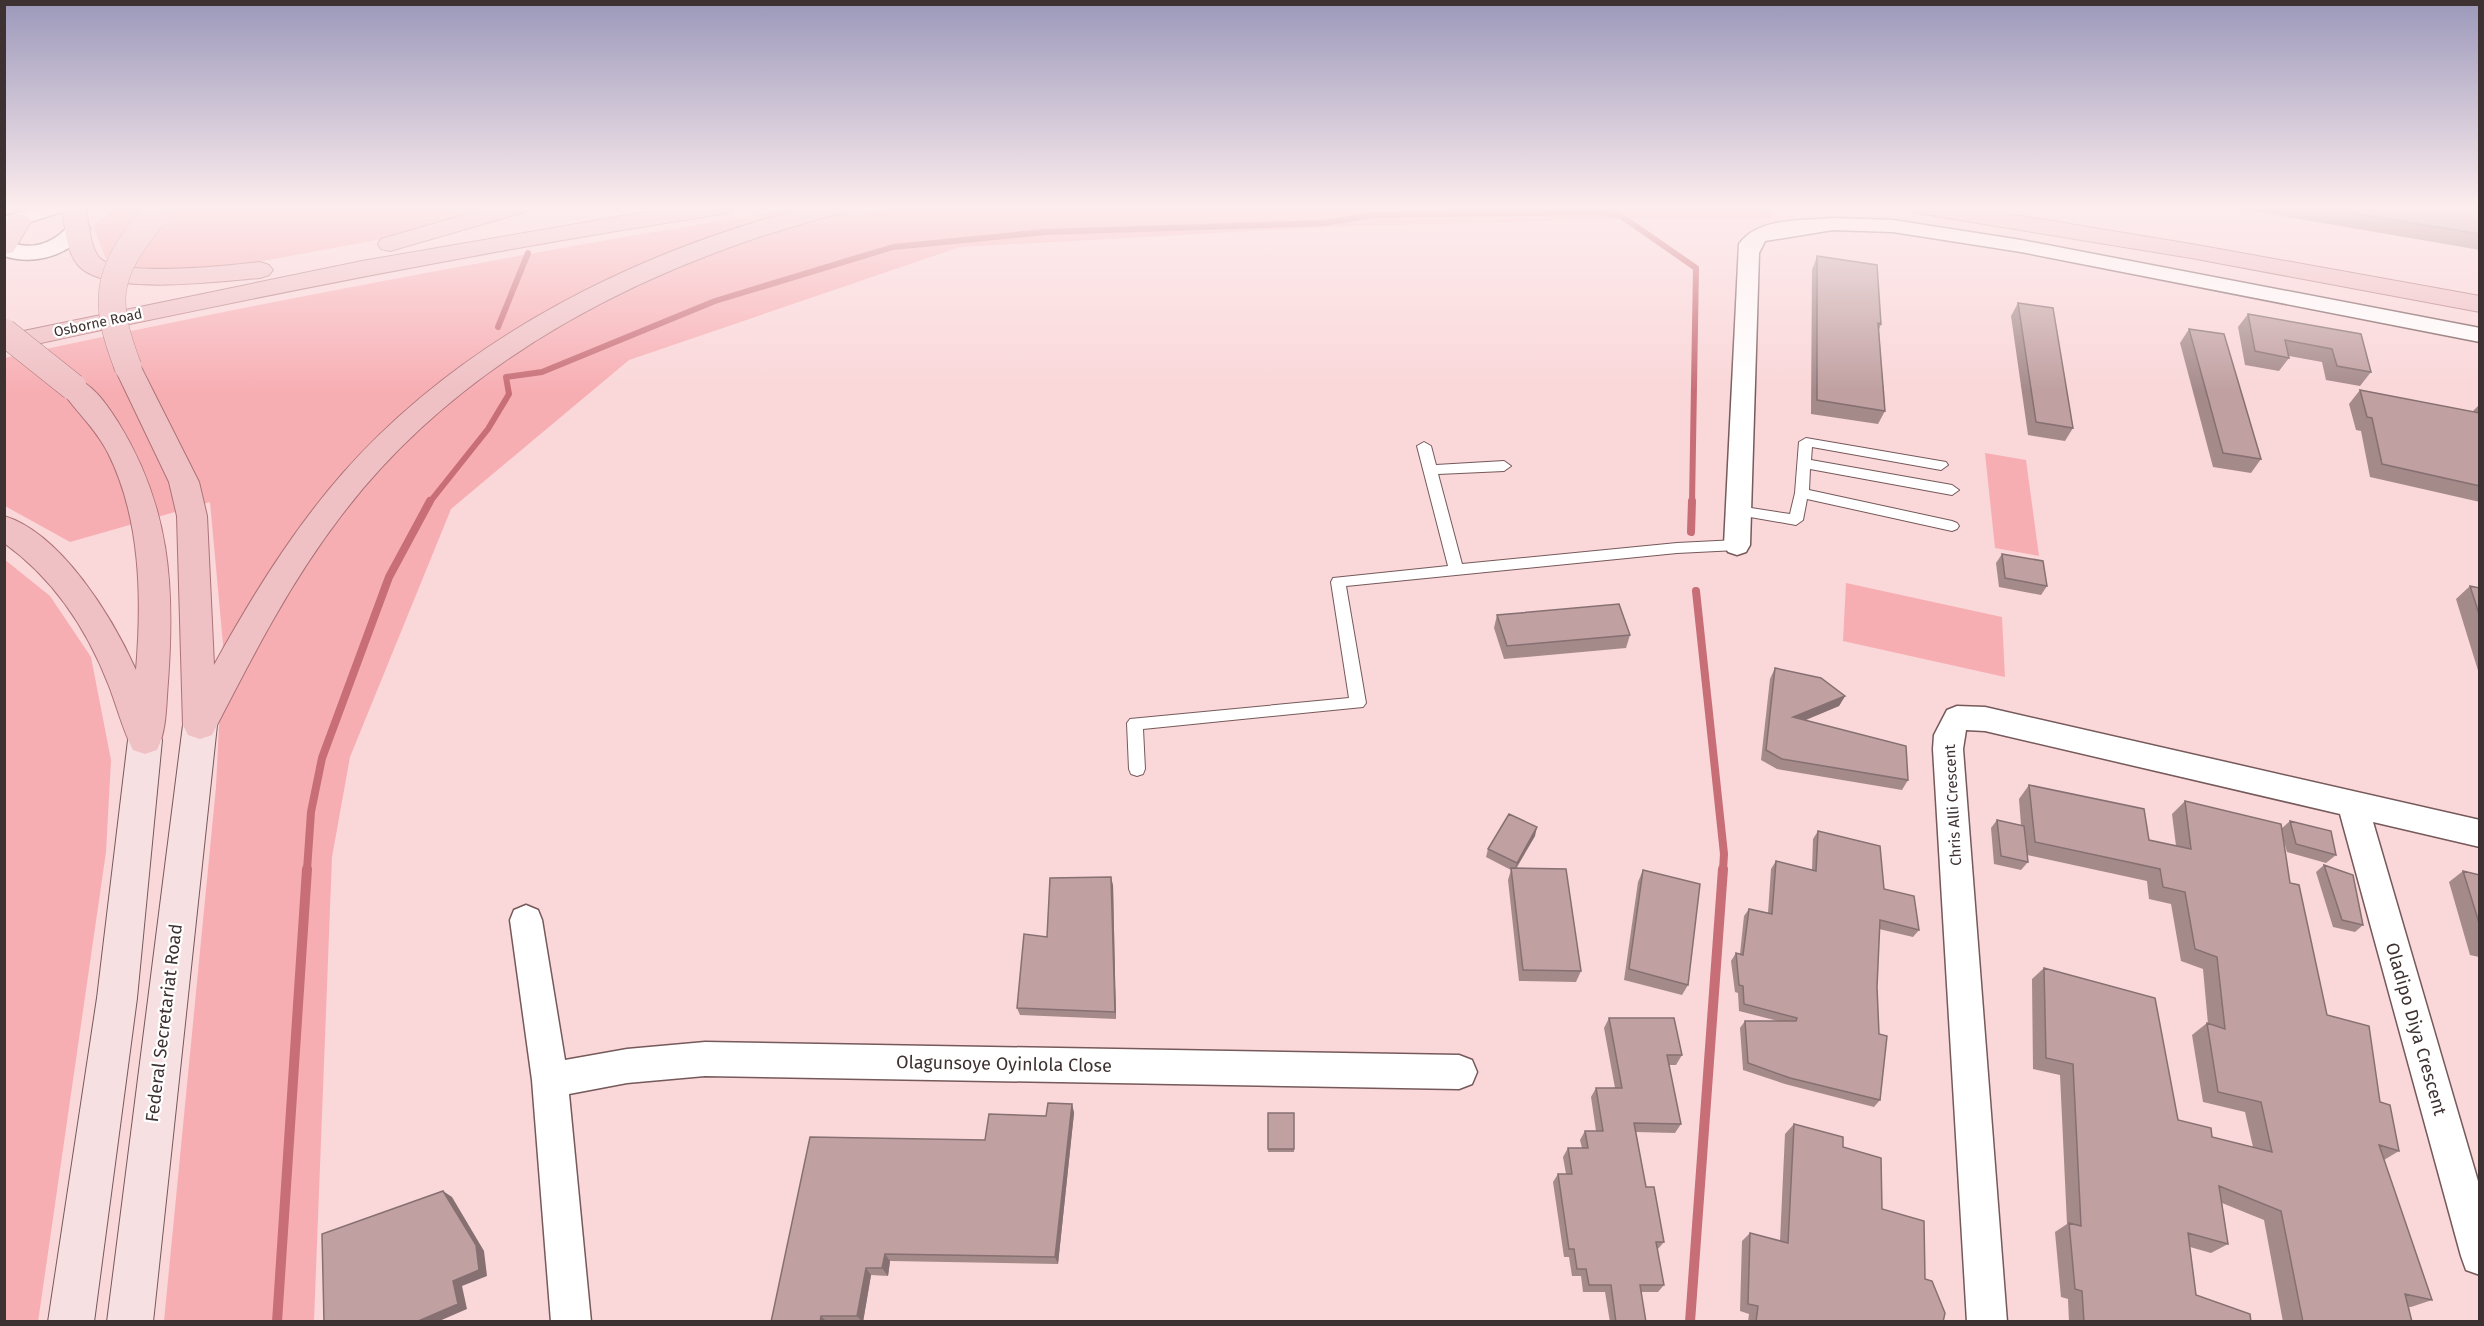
<svg xmlns="http://www.w3.org/2000/svg" width="2484" height="1326" viewBox="0 0 2484 1326" font-family="'Fira Sans',sans-serif">
<style>
.green{fill:#f7aeb3}
.lines{fill:none;stroke-linecap:round;stroke-linejoin:round}
.stream-far2{stroke:#c76e76;stroke-width:6}
.stream-far1{stroke:#c76e76;stroke-width:8}
.stream{stroke:#c76e76;stroke-width:10}
.lane-casing{stroke:#76595a;stroke-width:2}
.street-casing{stroke:#76595a;stroke-width:3}
.secondary-casing{stroke:#76595a;stroke-width:2}
.primary-casing{stroke:#ab7377;stroke-width:2}
.lane{fill:#fff;fill-rule:evenodd}
.street{fill:#fff;fill-rule:evenodd}
.secondary{fill:#f7e0e1;fill-rule:evenodd}
.primary{fill:#efc0c4;fill-rule:evenodd}
.primary-bridge-casing{stroke:#ab7377;stroke-width:28;stroke-linecap:butt}
.primary-bridge{stroke:#efc0c4;stroke-width:27}
.wall{fill:#a58a8a}
.shaded-wall{fill:#867071}
.building{fill:#c0a0a1;stroke:#867071;stroke-width:1.5}
.labels{text-anchor:middle;dominant-baseline:central;stroke-width:4.5;stroke-linejoin:round;paint-order:stroke}
.far-street-label{font-size:14px;fill:#3e3131;stroke:#fff}
.street-label{font-size:15px;fill:#3e3131;stroke:#fff}
.near-street-label{font-size:18px;fill:#3e3131;stroke:#fff}
</style>
<rect width="100%" height="100%" fill="#fad7d9"/>
<path class="green" d="M117 207H506L398 236 241 265 115 282 93 226Z
M806 207 856 215 900 207H1776L1769 219H1615L1328 227 960 247 629 360 451 509 350 757 332 857 314 1321H164L216 787 223 644 210 502 70 542 5 506 4 358C270 300 538 250 806 207Z
M1985 453 2026 460 2039 556 1995 548Z
M4 559 50 596 91 657 111 760 106 852 38 1322 4 1321Z
M1846 583 2002 617 2005 677 1843 641Z"/>
<g class="lines">
<path class="stream-far2" d="M498 327 528 253
M429 503 488 429 509 394 506 377 542 372 715 301 893 247 1045 232 1323 223 1374 215 1600 212 1621 216 1696 268 1692 503"/>
<path class="stream-far1" d="M1691 532 1692 501
M1696 591 1724 854 1723 870
M307 870 311 812 322 758 389 577 430 501"/>
<path class="stream" d="M277 1322 307 869
M1690 1322 1723 869"/>
<defs>
<path id="lane" d="M1806 438 1946 462 1948 465 1941 470 1812 447 1811 460 1952 485 1959 490 1952 495 1810 469 1809 490 1952 521 1957 523 1959 526 1957 529 1952 531 1807 499 1803 520 1796 525 1733 514 1731 511 1738 506 1790 514 1795 493 1799 442Z
M1424 442 1431 446 1436 465 1504 461 1511 466 1504 471 1438 474 1462 564 1677 543 1737 540 1744 545 1737 550 1677 553 1346 586 1366 703 1363 707 1143 729 1145 769 1143 774 1137 776 1131 774 1129 769 1127 723 1130 719 1349 698 1331 582 1333 578 1448 566 1417 446Z"/>
<path id="street" d="M37 207H68L65 211 4 230V217Z
M1833 218 1893 220 2021 240 2480 328V342L2021 252 1893 232 1833 230 1765 241 1759 253 1750 545 1746 552 1737 555 1728 552 1724 545 1739 244C1758 217 1803 221 1833 218Z
M79 222 86 224 90 228C71 255 35 266 4 256V242C26 247 40 249 59 235 66 229 70 224 79 222Z
M1957 706 1985 707 2480 820V847L2373 822 2480 1188V1275L2466 1270 2461 1256 2340 814 1985 731 1966 730 1963 749 2007 1322H1967L1933 749 1934 735 1947 710Z
M526 905 538 910 542 920 565 1060 627 1049 705 1042 1459 1055 1472 1060 1477 1072 1472 1084 1459 1089 705 1076 627 1083 569 1094 591 1322H551L532 1080 510 920 514 910Z"/>
<path id="secondary" d="M200 711 212 715 217 725 153 1322H107L183 725 188 715Z
M145 726 157 730 162 740 137 998 94 1322H48L97 998 128 740 133 730Z"/>
<path id="primary" d="M61 207H85C89 221 89 243 98 256 114 279 231 265 260 262L269 265 273 270 269 275 260 278C221 281 105 297 78 265 65 250 66 225 61 207Z
M491 207H529L525 212 390 251 381 249 378 244 381 239Z
M675 207H734L730 212 722 214C481 251 243 299 4 351V335L362 261Z
M809 207H849L845 212C654 261 463 355 341 516 289 584 251 659 212 735L200 739 188 735 183 725 177 516 169 482 114 367 118 361 128 358 138 361 199 482 207 516 214 665C251 598 292 531 343 473 462 338 636 251 809 207Z
M1911 207H1966L2191 244 2480 296V312L2191 258 1923 214 1915 212Z
M19 214 28 216 31 221 13 252 4 254V225L10 216Z
M73 378C93 383 107 405 118 422 170 506 175 585 168 682 166 704 167 730 157 750L145 754 133 750C123 730 117 707 109 686 87 629 54 579 4 543V516C61 533 113 618 136 670 142 599 141 519 108 453 95 427 74 410 59 387L63 381Z"/>
</defs>
<use href="#lane" class="lane-casing"/>
<use href="#street" class="street-casing"/>
<use href="#secondary" class="secondary-casing"/>
<use href="#primary" class="primary-casing"/>
<use href="#lane" class="lane"/>
<use href="#street" class="street"/>
<use href="#secondary" class="secondary"/>
<use href="#primary" class="primary"/>
<defs>
<path id="primary-bridge" d="M4 332 73 387
M128 367C102 299 106 274 152 217"/>
</defs>
<use href="#primary-bridge" class="primary-bridge-casing"/>
<use href="#primary-bridge" class="primary-bridge"/>
</g>
<path class="wall" d="M2230 207H2461L2480 210V250Z
M1817 256 1881 324 1879 330 1885 411 1878 424 1811 414 1812 270Z
M2018 303 2073 428 2065 441 2028 435 2011 316Z
M2248 314 2361 334 2371 372 2360 386 2326 380 2322 362 2289 356V358L2279 371 2245 365 2238 327Z
M2189 329 2261 459 2251 473 2213 467 2180 343Z
M2360 390 2472 412 2480 404V502L2370 477 2361 431 2356 430 2349 404Z
M2002 554 2047 586 2041 595 1999 587 1996 563Z
M2470 586 2480 588V677L2456 599Z
M1497 615 1630 635 1626 648 1504 659 1494 628Z
M1775 668 1845 696 1839 706 1806 720 1908 780 1902 790 1777 769 1761 760 1770 679Z
M2029 785 2149 840 2176 846 2172 814 2185 801 2282 828 2290 821 2336 855 2326 863 2287 852 2283 838 2290 883 2327 1015 2380 1102 2399 1151 2384 1160 2432 1300 2411 1307H2409L2412 1322H2283L2264 1220 2222 1203 2228 1244 2211 1253 2190 1247 2196 1295 2251 1322H2069L2068 1299 2061 1297 2055 1232 2067 1224 2060 1075 2033 1069 2032 979 2044 968 2178 1120 2212 1137 2253 1147 2245 1112 2203 1102 2192 1035 2207 1023 2208 1024 2203 969 2181 961 2171 904 2149 899 2147 881 2027 855 2028 862 2021 870 1994 864 1991 828 1997 820 2021 825 2019 799Z
M1818 831 1884 889 1919 930 1913 937 1879 929 1877 987 1880 1100 1874 1107 1785 1084 1743 1070 1740 1028 1745 1021H1778L1739 1011 1738 993 1735 992 1731 961 1736 953 1740 954 1744 916 1749 909 1768 913 1771 869 1776 861 1812 870 1813 839Z
M1535 836 1516 869 1581 971 1576 982 1519 981 1508 880 1511 870 1486 857 1488 849Z
M2324 865 2363 925 2355 932 2333 927 2316 872Z
M1643 870 1688 985 1682 995 1624 980 1638 882Z
M2463 871 2480 875V958L2479 957 2470 955 2449 882Z
M1113 885 1116 1019 1020 1015 1017 1008 1047 937Z
M1609 1018 1682 1055 1676 1065H1669L1681 1124 1675 1133 1636 1132 1646 1187 1664 1242 1657 1250 1664 1285 1658 1292H1641L1646 1322H1610L1605 1292H1583L1581 1276H1572L1569 1257H1564L1553 1182 1558 1174H1566L1563 1157 1568 1148H1582L1580 1140 1585 1131H1596L1591 1097 1596 1088H1615L1604 1028Z
M1072 1104 1074 1113 1058 1264 890 1261 888 1276 871 1275 863 1322H771L985 1140 1046 1116Z
M1268 1113H1294V1152H1268Z
M1794 1124 1843 1147 1925 1279 1943 1322H1748L1749 1314 1740 1311 1742 1241 1750 1233 1780 1241 1785 1134Z"/>
<path class="shaded-wall" d="M1845 696 1839 706 1788 727 1793 717Z
M1537 827 1535 836 1514 871 1517 863Z
M1111 877 1113 885 1116 1019 1115 1012Z
M1072 1104 1074 1113 1058 1264 1055 1257Z
M443 1191 452 1197 484 1251 487 1276 462 1286 467 1309 437 1322H416L453 1281Z
M885 1254 890 1261 888 1276 882 1268Z
M866 1268 871 1275 863 1322H862L857 1316Z
M821 1316 827 1322H820Z"/>
<path class="building" d="M2317 207H2461L2480 210V234Z
M1817 256 1877 265 1881 324 1878 323 1885 411 1817 400Z
M2018 303 2053 308 2073 428 2036 422Z
M2248 314 2361 334 2371 372 2337 366 2332 349 2285 340 2289 358 2255 351Z
M2189 329 2224 334 2261 459 2223 453Z
M2360 390 2480 413V486L2382 464 2372 418 2367 417Z
M2002 554 2043 561 2047 586 2005 578Z
M2470 586 2480 588V617Z
M1619 604 1630 635 1507 646 1497 615Z
M1775 668 1821 678 1845 696 1793 717 1906 746 1908 780 1782 759 1766 750Z
M2029 785 2144 809 2149 840 2191 849 2185 801 2281 824 2290 883 2299 885 2327 1015 2369 1026 2380 1102 2390 1105 2399 1151 2379 1145 2432 1300 2405 1294 2412 1322H2303L2281 1211 2219 1186 2228 1244 2188 1233 2196 1295 2250 1314 2251 1322H2084L2082 1291 2075 1289 2069 1223 2081 1226 2073 1064 2046 1058 2044 968 2155 998 2178 1120 2211 1128 2212 1137 2272 1152 2261 1102 2218 1092 2207 1023 2225 1029 2217 957 2195 949 2185 892 2163 887 2160 869 2035 842Z
M1509 814 1537 827 1517 863 1488 849Z
M1997 820 2024 826 2028 862 2001 856Z
M2290 821 2331 831 2336 855 2296 844Z
M1818 831 1880 846 1884 889 1914 896 1919 930 1880 920 1877 987 1879 1034 1887 1036 1880 1100 1790 1078 1748 1063 1745 1021H1796L1797 1018 1744 1004 1743 986 1739 985 1736 953 1743 955 1749 909 1772 914 1776 861 1816 871Z
M2324 865 2353 875 2363 925 2342 920Z
M1511 868 1566 869 1581 971 1523 970Z
M1643 870 1700 884 1688 985 1629 969Z
M2463 871 2480 875V926Z
M1111 877 1115 1012 1017 1008 1024 934 1047 937 1050 878Z
M1609 1018H1674L1682 1055H1667L1681 1124 1634 1123 1646 1187H1654L1664 1242H1656L1664 1285H1640L1646 1322H1616L1611 1285H1589L1586 1269H1577L1574 1249H1569L1558 1174H1572L1568 1148H1588L1585 1131H1603L1596 1088H1622Z
M1048 1103 1072 1104 1055 1257 885 1254 882 1268H866L857 1316H821L820 1322H771L810 1137 985 1140 989 1114 1046 1116Z
M1268 1113H1294V1149H1268Z
M1794 1124 1843 1137V1147L1881 1158 1882 1209 1924 1221 1925 1279 1932 1281 1945 1313 1943 1322H1756L1758 1306 1748 1304 1750 1233 1788 1243Z
M443 1191 476 1245 479 1270 453 1281 458 1304 416 1322H324L322 1234Z"/>
<linearGradient id="sky" x2="0" y2="1"><stop stop-color="#9b98ba"/><stop offset="0.53" stop-color="#fdedee"/><stop offset="1" stop-color="#fdedee" stop-opacity="0"/></linearGradient>
<rect width="2484" height="392" fill="url(#sky)"/>
<g class="labels">
<g class="far-street-label">
<text transform="translate(98 323) rotate(-12)">Osborne Road</text>
</g>
<g class="street-label">
<text transform="translate(1953 805) rotate(-93)">Chris Alli Crescent</text>
</g>
<g class="near-street-label">
<text transform="translate(164 1023) rotate(-83)">Federal Secretariat Road</text>
<text transform="translate(2416 1029) rotate(74)">Oladipo Diya Crescent</text>
<text transform="translate(1004 1064) rotate(1)">Olagunsoye Oyinlola Close</text>
</g>
</g>
<rect width="2484" height="1326" fill="none" stroke="#3e3131" stroke-width="12"/>
</svg>
